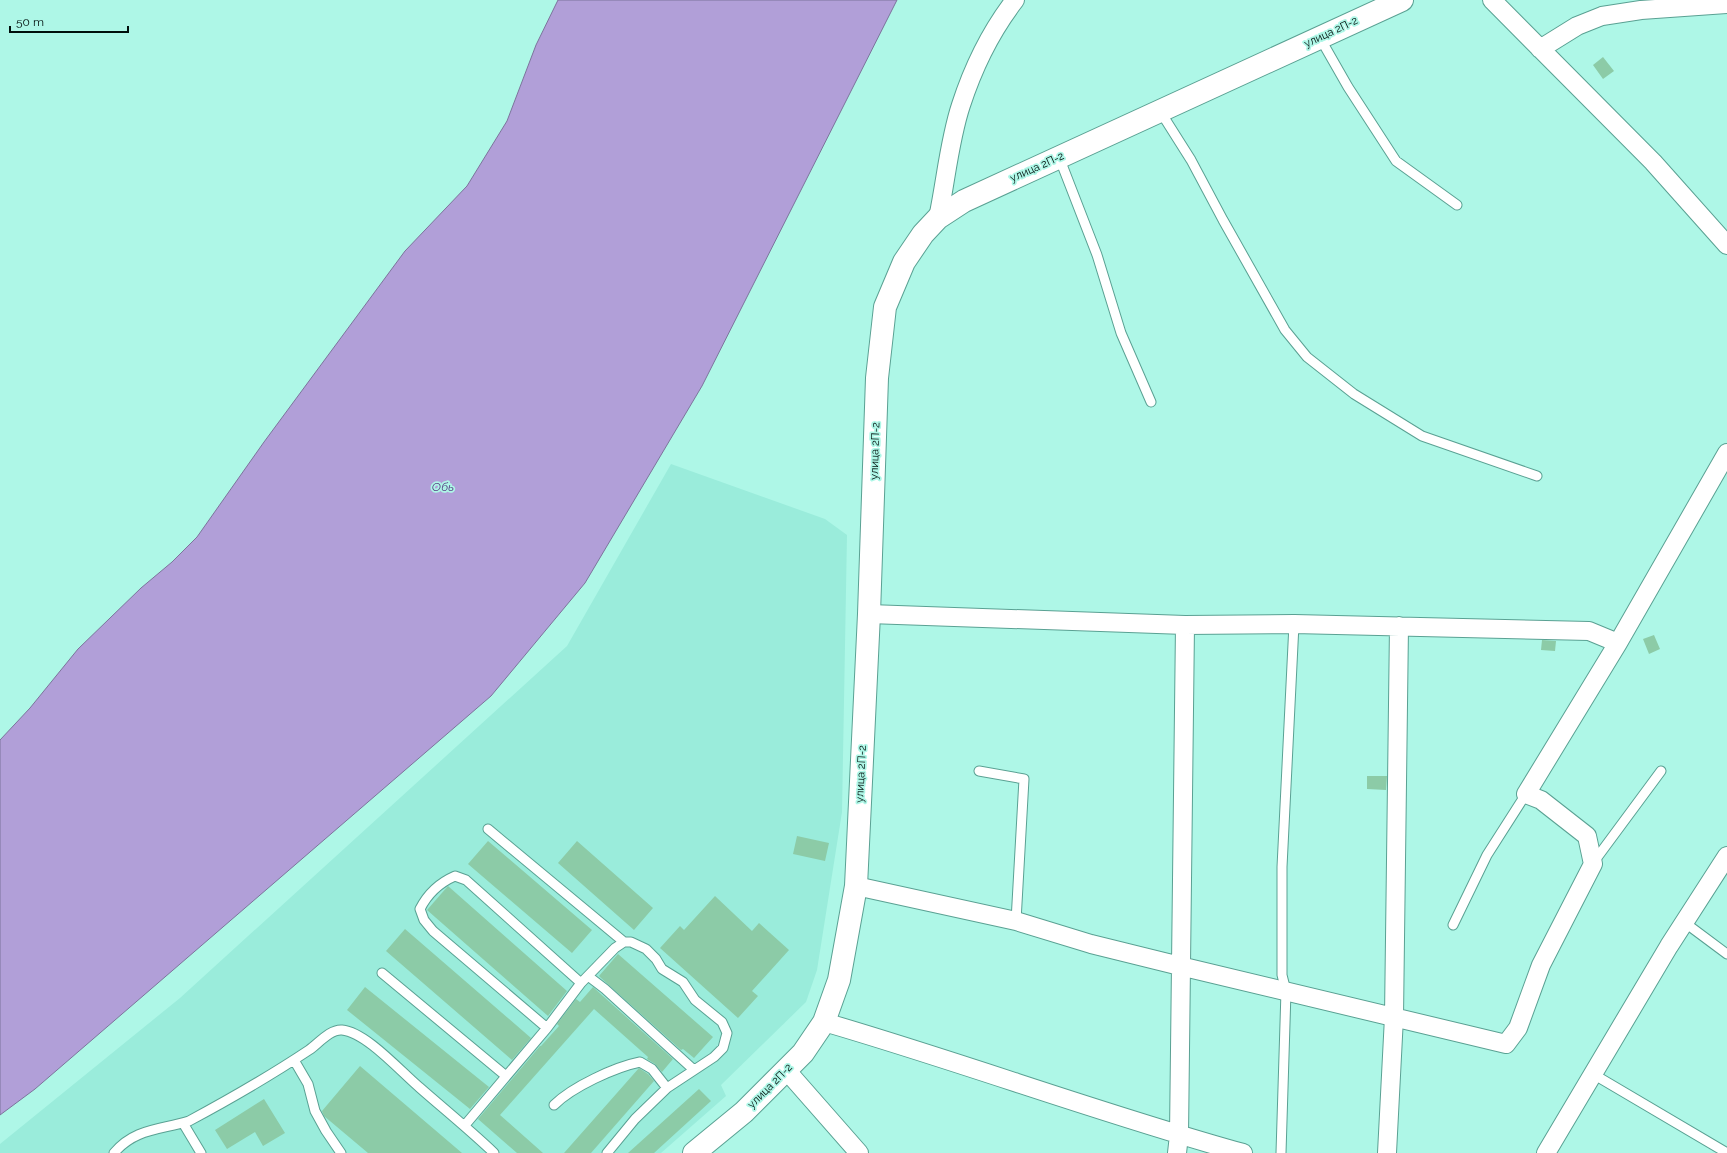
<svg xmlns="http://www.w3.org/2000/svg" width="1727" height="1153" viewBox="0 0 1727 1153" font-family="Raleway,sans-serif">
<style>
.built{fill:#9aecdb}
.water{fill:#b19fd8;stroke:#7c749b}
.building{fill:#8ccba7}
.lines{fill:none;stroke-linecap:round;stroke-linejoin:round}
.lane-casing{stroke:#5aa193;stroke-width:11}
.street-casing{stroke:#5aa193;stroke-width:20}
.secondary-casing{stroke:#5aa193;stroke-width:24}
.lane{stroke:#fff;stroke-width:9}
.street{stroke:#fff;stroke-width:18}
.secondary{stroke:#fff;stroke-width:22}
.labels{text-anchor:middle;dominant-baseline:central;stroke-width:3.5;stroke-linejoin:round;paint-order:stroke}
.street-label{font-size:11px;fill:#000f0c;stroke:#aef7e7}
.water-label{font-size:12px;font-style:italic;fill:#583e84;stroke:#aef7e7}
</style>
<rect width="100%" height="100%" fill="#aef7e7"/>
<path class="built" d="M671 464 825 519 847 535 842 812 817 970 806 1002 721 1085 726 1096 661 1153H0V1144L180 998 567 646Z"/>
<path class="water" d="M558 0H897L702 386 585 583 491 696 35 1089 0 1115V740L30 708 78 649 141 588 172 562 197 537 264 442 405 251 467 186 507 121 536 45Z"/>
<path class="building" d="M1603 57 1614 71 1603 79 1593 65Z
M1654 635 1660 649 1649 654 1643 639Z
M1542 640 1556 641 1555 651 1541 650Z
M1367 776H1387L1386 790 1367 789Z
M797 836 829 843 825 861 793 854Z
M488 841 592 930 572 953 468 864Z
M577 841 653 908 634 930 558 863Z
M448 886 567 991 548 1016 427 910Z
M715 896 752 931 759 923 789 950 752 991 758 996 738 1018 660 948 680 926 684 930Z
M405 929 531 1038 512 1060 386 951Z
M618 954 713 1037 694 1058 683 1049 681 1050 601 978 599 976Z
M365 987 489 1087 470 1109 347 1010Z
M593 987 673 1059 662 1072 655 1064 647 1059 648 1057 594 1009 500 1115 543 1153H517L478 1119 540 1046H541L559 1026 557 1024 576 999 580 1002Z
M360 1066 462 1153H368L324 1116 322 1111Z
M639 1068 648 1074 654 1081 591 1153H564Z
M699 1089 711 1101 654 1153H628Z
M264 1099 285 1133 263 1146 255 1132 227 1149 215 1130Z"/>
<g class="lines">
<defs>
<path id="lane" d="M1320 38 1348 87 1396 161 1457 205
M1160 111 1191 160 1223 220 1285 330 1307 357 1354 394 1422 436 1537 476
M1059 157 1097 255 1121 333 1151 402
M979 771 1024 779 1016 921
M488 829 624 942
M1593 863 1661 771
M1684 922 1727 954
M1453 925 1487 855 1526 794
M382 973 506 1076
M588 976 605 989 694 1070
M547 1028 581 983
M294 1060 308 1084 315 1111 326 1131 341 1153
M1593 1074 1727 1153
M554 1105C572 1087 615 1067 640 1062L652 1069 667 1088
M183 1123 201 1153
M465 1125 547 1028 433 931 424 920 420 909C428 893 439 883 455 876L466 880 581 983 615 948 624 942H631L646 949 656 959 662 969 683 982 695 1000 722 1022 727 1033 723 1048 714 1057 667 1088 635 1119 607 1153
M114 1153C135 1128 161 1130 189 1121 230 1099 270 1076 309 1050 318 1044 330 1029 342 1030 366 1032 401 1072 419 1087 444 1109 470 1130 494 1153
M1281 1153 1286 991 1282 975V867L1294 624"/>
<path id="street" d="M1492 0 1653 162 1727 245
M1540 49 1577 26 1602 16 1641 10 1727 4
M938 218C946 181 949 141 961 105 973 68 991 31 1015 0
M869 614 1185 625 1294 624 1589 631 1618 643
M856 886 1016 921 1091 944 1180 966 1506 1044 1518 1028 1541 965 1593 864 1587 836 1541 800 1526 794 1618 643 1727 453
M824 1022C965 1063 1102 1114 1243 1153
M787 1071 859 1153
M1177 1153 1179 1135 1185 625
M1387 1153 1394 1017 1399 626
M1546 1153 1669 946 1727 856"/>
<path id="secondary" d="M694 1153 744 1112 803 1053 824 1022 839 980 856 886 869 614 877 378 885 307 904 262 923 234 938 218 964 201 1402 0"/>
</defs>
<use href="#lane" class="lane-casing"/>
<use href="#street" class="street-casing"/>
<use href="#secondary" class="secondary-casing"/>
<use href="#lane" class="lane"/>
<use href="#street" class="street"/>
<use href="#secondary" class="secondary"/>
</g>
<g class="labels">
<g class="street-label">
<text transform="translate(1331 32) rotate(-25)">улица 2П-2</text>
<text transform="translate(1037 167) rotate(-24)">улица 2П-2</text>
<text transform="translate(875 451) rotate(-88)">улица 2П-2</text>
<text transform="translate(861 774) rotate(-87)">улица 2П-2</text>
<text transform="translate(770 1086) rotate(-45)">улица 2П-2</text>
</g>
<g class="water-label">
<text x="443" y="487">Обь</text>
</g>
</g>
<path d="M10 26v6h118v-6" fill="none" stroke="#000f0c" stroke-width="2"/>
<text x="16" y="26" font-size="12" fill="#000f0c" stroke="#aef7e7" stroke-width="3" paint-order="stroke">50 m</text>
</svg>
